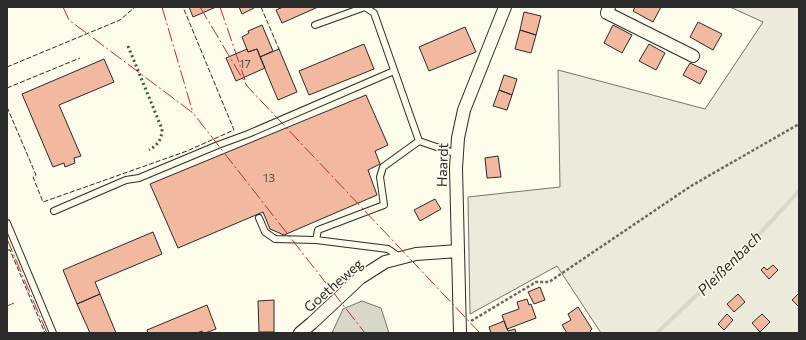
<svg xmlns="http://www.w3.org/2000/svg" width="806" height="340" viewBox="0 0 806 340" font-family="Commissioner,sans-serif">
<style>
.green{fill:#ecebdb;stroke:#74746e}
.water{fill:#d8d7c9;stroke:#74746e}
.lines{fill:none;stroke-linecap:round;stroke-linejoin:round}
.stream{stroke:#d8d7c9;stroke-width:4}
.building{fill:#f2b8a0;stroke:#2b2b2b}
.lane-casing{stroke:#2b2b2b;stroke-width:8}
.street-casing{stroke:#2b2b2b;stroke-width:14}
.path{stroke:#6a6964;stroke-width:2.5;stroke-dasharray:3 2;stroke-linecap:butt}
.lane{stroke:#fdfbea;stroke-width:6}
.street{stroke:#fdfbea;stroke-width:12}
.hedge{stroke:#34623c;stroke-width:3;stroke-dasharray:2 3;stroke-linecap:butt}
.fence{stroke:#2b2b2b;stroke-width:1;stroke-dasharray:5 2;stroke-linecap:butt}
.power{stroke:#c62828;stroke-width:1;stroke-dasharray:14 3 2 3;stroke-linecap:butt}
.labels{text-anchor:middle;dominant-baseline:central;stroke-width:3;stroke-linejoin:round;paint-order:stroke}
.number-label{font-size:12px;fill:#5d4e48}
.street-label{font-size:14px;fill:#2b2b2b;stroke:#fdfbea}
.water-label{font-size:15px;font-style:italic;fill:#2b2b2b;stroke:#fdfbea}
</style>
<rect width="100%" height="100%" fill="#fdfbea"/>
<path class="green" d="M730 7H799V333H601L557 266 470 314 468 197 560 187 558 70 705 109 763 22Z"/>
<path class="water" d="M362 301 381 308 389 333H332L343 309Z"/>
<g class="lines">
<path class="stream" d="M657 333 753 241 799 191"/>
</g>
<path class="building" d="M189 7H216L193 17Z
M239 7H254V8L242 14Z
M283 7H318L282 23 276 10Z
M635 7H661L653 22 633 11Z
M524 12 541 16 536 35 520 30Z
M698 22 722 34 713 50 690 37Z
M262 25 273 51 260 57 257 49 248 52 242 37 249 33 248 31Z
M613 25 632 35 622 53 604 43Z
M465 27 476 52 429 71 419 47Z
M520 30 536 35 531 53 515 49Z
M364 44 374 69 309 95 299 71Z
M649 44 665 53 656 70 639 61Z
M247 49 248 52 257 49 265 68 236 81 226 58Z
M279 49 297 92 278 100 260 57Z
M104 59 114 82 59 105 81 156 74 158 75 163 65 167 64 163 53 167 22 94Z
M690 63 707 71 700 84 683 75Z
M504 75 517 79 512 95 499 90Z
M499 90 512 95 507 110 493 106Z
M366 95 388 145 375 151 380 164 368 170 377 195 284 235 270 229 263 212 178 248 150 184Z
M498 156 501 177 487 178 485 158Z
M435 199 441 209 420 221 414 210Z
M153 232 162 254 95 282 100 294 77 304 63 270Z
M773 265 778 270 769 279 761 270 764 267 767 270Z
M540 287 545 300 534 304 528 292Z
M799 293V307L792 300Z
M100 294 116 333H90L77 304Z
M738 294 745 302 734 312 727 304Z
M527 299 529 305 531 304 536 318 507 329 502 315 519 309 517 302Z
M274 300V332H259L258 301Z
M207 305 216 329 205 333H203L202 331 197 333H148L147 330Z
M578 307 592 329 590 331 591 333H567L562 325 571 320 568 314Z
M727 314 733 320 724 330 718 324Z
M762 314 770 322 760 332 752 323Z
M504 321 508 331 515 329 516 333H491L489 327Z"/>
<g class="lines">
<defs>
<path id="lane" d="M315 25 365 7 374 13 419 141 457 154
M54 211 126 180 139 178 218 145 248 134 394 71
M259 218 265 232 275 239 316 240 388 249 401 258
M7 223 53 333
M316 240 318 230 384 205 380 177 383 167 419 141"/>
<path id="street" d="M609 7 607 13 693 56
M300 333 312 323 360 278 385 262 416 254 458 251
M460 333 456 168 458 138 464 110 505 7"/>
</defs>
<use href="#lane" class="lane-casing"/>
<use href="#street" class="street-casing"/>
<path class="path" d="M471 321 536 282H549L691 186 799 124"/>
<use href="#lane" class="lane"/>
<use href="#street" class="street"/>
<path class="hedge" d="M128 46 162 129C162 139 158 145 149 150"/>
<path class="fence" d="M261 7 279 49
M7 67 120 20 135 7
M7 88 80 58
M7 107 36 175 33 177 43 202 187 151 234 130 183 7
M7 250H10L45 333"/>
<path class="power" d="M63 7 69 20 193 113 365 333
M162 7 193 113
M200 7 247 86 480 333
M220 7 245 80
M7 239 47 333
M7 306 14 303"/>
</g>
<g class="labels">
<g class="number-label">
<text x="245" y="63">17</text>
<text x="269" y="177">13</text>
</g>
<g class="street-label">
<text transform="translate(442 165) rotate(-88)">Haardt</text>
<text transform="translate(333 285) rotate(-41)">Goetheweg</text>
</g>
<g class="water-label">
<text transform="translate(729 263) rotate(-45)">Pleißenbach</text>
</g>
</g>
<rect width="806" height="340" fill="none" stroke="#2b2b2b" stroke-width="16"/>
</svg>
